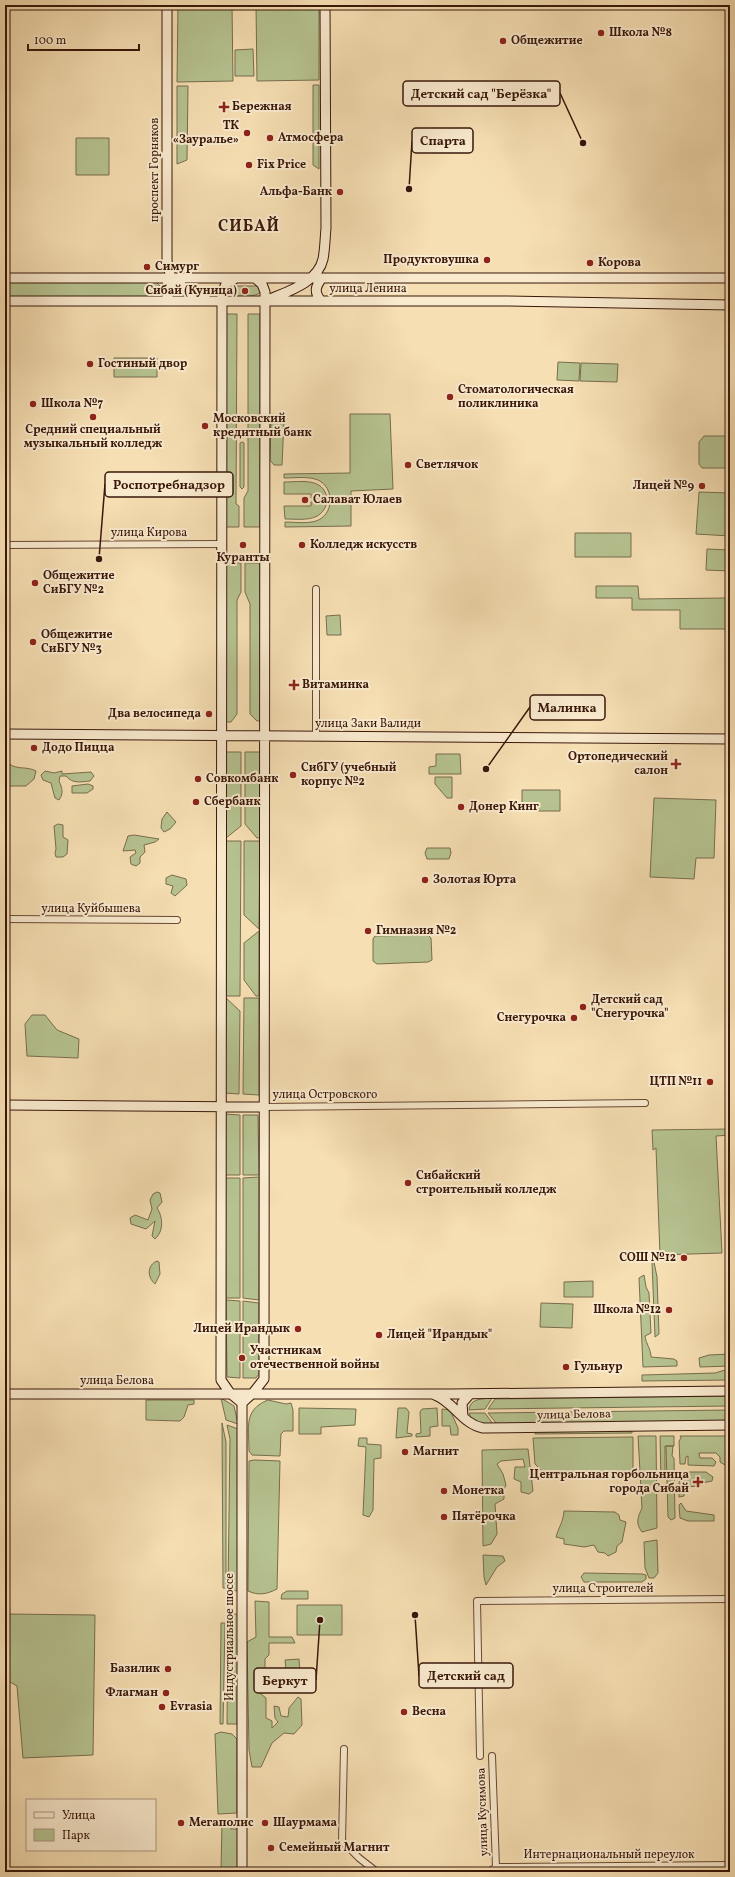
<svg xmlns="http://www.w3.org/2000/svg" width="735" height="1877" viewBox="0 0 735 1877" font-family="Vollkorn,serif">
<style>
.green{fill:#b6c391;stroke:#786d4e}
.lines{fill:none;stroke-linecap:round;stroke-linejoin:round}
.street-casing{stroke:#684934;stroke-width:8}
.secondary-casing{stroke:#39170a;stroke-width:11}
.street{stroke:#f9eace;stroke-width:6}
.secondary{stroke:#f9eace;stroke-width:9}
.poi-dot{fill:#8f2418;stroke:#f9eace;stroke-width:1.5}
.labels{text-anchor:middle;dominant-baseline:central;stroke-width:4;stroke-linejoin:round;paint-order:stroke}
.poi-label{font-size:12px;font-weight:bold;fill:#39170a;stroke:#f9eace;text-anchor:start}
.street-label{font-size:12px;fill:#39170a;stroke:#f9eace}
.district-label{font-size:16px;font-weight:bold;letter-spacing:1px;fill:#39170a;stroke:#f9eace}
.leader{fill:none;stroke:#39170a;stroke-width:1.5}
.callout-dot{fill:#39170a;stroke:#f9eace;stroke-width:1.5}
.callout{fill:#f9eace;stroke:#39170a;stroke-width:1.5}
.callout-label{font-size:13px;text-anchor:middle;font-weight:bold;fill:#39170a}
</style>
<rect width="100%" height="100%" fill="#f6dfb3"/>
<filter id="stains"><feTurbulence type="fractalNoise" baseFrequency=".005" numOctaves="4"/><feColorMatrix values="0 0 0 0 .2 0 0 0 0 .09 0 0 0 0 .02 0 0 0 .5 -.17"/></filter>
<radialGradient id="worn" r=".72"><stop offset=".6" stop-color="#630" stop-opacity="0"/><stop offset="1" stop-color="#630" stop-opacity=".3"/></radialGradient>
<path class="green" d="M178 5H232L233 81 177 82Z
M256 5H319V80L257 81Z
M253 49 254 76H235V50Z
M313 85H319V169L313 165Z
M177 86H188L187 160 177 164Z
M76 138H109V175H76Z
M5 282H156L161 287 159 298H5Z
M232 286H257L259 287 261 292C255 298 232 298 227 292L229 287Z
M226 314H237L236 504 239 506V527H226Z
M248 314H260V527H244V498L248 491Z
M114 358H157V377H114Z
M558 362 580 363 579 381 557 380Z
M581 363 618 364 617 382 580 381Z
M350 414H390L393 489 351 491V526L285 527V522C294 522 306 524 316 521 334 515 335 488 318 480 308 476 295 478 284 478V474L350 473Z
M271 420H284L282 465H274L270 460Z
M704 436H730V468H702L699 464V442Z
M242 442 244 443V487L242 489 240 487V443Z
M284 482C301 482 323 477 327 498H311V494H284Z
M699 492 730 493V536L696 534Z
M311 502H327C322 523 302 519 285 519L284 506H311Z
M575 533H631V557H575Z
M707 549 730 550V571L706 570Z
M226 563H241V592L237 600V714L231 722H226Z
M245 563H260V721H257L250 714V604L245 592Z
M596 586H638L639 599 728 598 729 629H680V610H632V598H596Z
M340 615 341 635H327L326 616Z
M226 752H241V826L226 838Z
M245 752H260V838H257L245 824Z
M436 754H460L461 774H429V767L436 766Z
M9 764C18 770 27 766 36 771L34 779 26 786H5V767Z
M45 771 54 773 62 771V774L91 772 94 776 90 781C80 782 73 784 66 776H60L59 781C62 788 64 793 59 800L55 798 51 783 43 780 41 775Z
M435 777H452V798H447L435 784Z
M88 784 93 786V789L87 793H72V786Z
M522 790H560V811H522Z
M654 798 716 800 714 858H696L694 879 650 877Z
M167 812 176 822 170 829 164 832 161 828 162 819Z
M58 824 63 825V837L68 840 67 854 63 857H56L55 853 56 849 54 826Z
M134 835 159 839 155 842 144 845 145 852 140 857V863L136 866 131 864 130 857 136 853 135 850 123 851 128 836Z
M226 841H241L240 996H226Z
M244 841H260L259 929 244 915Z
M427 848H450L451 853 449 859H427L425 853Z
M172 875 186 879 187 885 175 896 171 893 173 886 166 884V878Z
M259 931V996H256L244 980V943Z
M428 935 431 938 432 960 428 962 377 964 373 961V939L375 936Z
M226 998 240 1011 239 1094 225 1093Z
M244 998H259V1095L243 1094Z
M32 1015H45L57 1030 79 1039 78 1058 27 1056 25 1024Z
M225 1114 240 1115V1175H225Z
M243 1115H258L259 1175H243Z
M730 1129V1135L716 1136 722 1253 660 1255 656 1148 653 1150 652 1130Z
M259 1177V1300L243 1298V1178Z
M225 1178H240V1298H226Z
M157 1192 160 1193 162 1202 157 1208C163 1217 164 1231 155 1239L152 1236 155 1221 146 1229 131 1224 130 1218 135 1215 148 1220 152 1209 150 1200 153 1194Z
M157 1261 159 1262 160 1274 155 1284C147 1277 147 1265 157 1261Z
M652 1262H654L657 1277 659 1334 655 1337Z
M644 1275 646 1287 649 1293 651 1333 645 1336C646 1344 651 1349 651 1357L674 1359 677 1361V1366L643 1367 639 1278Z
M593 1281V1297H564V1282Z
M226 1300 240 1301V1378L227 1377Z
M243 1301 259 1303V1374L256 1378H243Z
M541 1303 573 1304 572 1328 540 1327Z
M730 1354V1366L700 1367 699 1358 709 1355Z
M725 1370H730V1380L642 1381V1375L715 1373Z
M730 1396V1406L488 1409 495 1399Z
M221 1398 234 1406 238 1424 226 1420Z
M492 1398 485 1409 469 1410C470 1398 483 1399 492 1398Z
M146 1400H194V1404L188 1405 184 1417 180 1421 146 1420Z
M268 1400 286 1404 291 1403 293 1410V1431H284L281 1434 280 1456 252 1455 249 1451C249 1428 243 1410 268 1400Z
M299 1408 356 1409 355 1425 321 1427V1434H299Z
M398 1408H406L409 1412 407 1433 412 1434V1436L396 1438Z
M437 1408 438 1426 430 1427V1436L416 1437V1434L421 1433 420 1412 422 1409Z
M442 1409 450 1410 458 1428V1435H451L450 1426H442Z
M730 1410V1421L497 1424 488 1413Z
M469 1413H485L493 1424C483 1424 472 1424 469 1413Z
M222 1423 226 1442V1588H223Z
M227 1425 238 1429V1591L228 1590 230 1439Z
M632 1431V1433L535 1434V1432Z
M638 1436H656L657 1528 642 1532C635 1523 638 1517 642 1508Z
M660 1436H674V1446H665V1478L661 1479Z
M680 1436H730L729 1465H725L720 1462V1457L716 1453H699L700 1458H712L716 1462 714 1466 688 1465V1456L686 1457 685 1464H680L679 1441 681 1438Z
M633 1437V1469L626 1472 542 1471 535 1464 533 1438Z
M359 1438H367V1444L381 1445V1458L374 1459 373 1510 369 1517 363 1515 366 1447 358 1446Z
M666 1446H673L672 1456 674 1458 675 1518 671 1520 668 1517Z
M528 1449 533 1491 529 1494 521 1492V1482L514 1479 515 1467H525L523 1459 501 1461 497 1464 503 1474 506 1485 504 1489V1499L495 1504 497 1534 491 1544 483 1546 482 1450Z
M254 1460 280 1461 277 1589C267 1594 259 1596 248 1591L249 1461Z
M682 1472H706L713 1477 712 1481 702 1483 700 1486 684 1487V1496L679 1497V1483Z
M681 1503 686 1511 714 1515V1521H688L680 1518 679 1505Z
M564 1511 615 1512 619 1515 620 1520 626 1522 622 1542 617 1546 616 1552 608 1556 605 1553 598 1552 594 1545 584 1547 564 1544V1539L556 1537C559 1526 563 1523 564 1511Z
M657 1540 658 1573 654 1578H649L645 1568 644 1542Z
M483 1555 503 1556 505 1561 497 1567 486 1585 484 1577Z
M584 1573 642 1574 646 1575V1579L642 1582H584L581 1577Z
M287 1591H308V1599H281L282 1594Z
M255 1601 269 1602V1637H292L295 1643H269V1655L265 1659V1676L261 1682V1694L266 1698V1718L272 1721V1728L278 1722 275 1718 274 1706 279 1707 281 1716 288 1717 289 1708 298 1697 301 1699 302 1725 294 1734 284 1733 272 1743 261 1767H252L249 1750 247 1642 256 1637Z
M297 1605H342V1635H297Z
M5 1614 95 1615 93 1755 23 1758 17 1686 5 1679Z
M228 1614H238L237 1724H227Z
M221 1623H225L223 1724H220Z
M299 1659 301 1688 288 1689 285 1660Z
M221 1732 232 1734 237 1739V1813L218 1814 215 1734Z
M230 1821 231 1829H238V1872H224L221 1870 222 1822Z"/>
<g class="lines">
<defs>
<path id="street" d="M5 545 222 544
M316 589V736
M5 919 177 920
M264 1107 645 1103
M344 1749 342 1841 359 1858 377 1872
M480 1756 477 1601 730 1599
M492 1756 496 1867
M489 1872 496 1867H502L730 1865"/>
<path id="secondary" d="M167 5V261L171 278 190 292 206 299
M5 278H730
M236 278 226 284 222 293 221 1380 230 1393 242 1403
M270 299C289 291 318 282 323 259 325 249 325 238 326 228L325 5
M5 301H507L730 305
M165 301C171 291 172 287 165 278
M321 301C314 292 315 287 322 278
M5 734 730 739
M5 1105 264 1107
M5 1394H451L730 1391
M435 1395C454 1402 462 1424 483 1428L730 1425
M242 1403 253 1393 264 1379 265 292 262 284 255 278
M242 1403V1872
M463 1417 462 1403 470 1394"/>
</defs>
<use href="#street" class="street-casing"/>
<use href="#secondary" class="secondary-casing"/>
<use href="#street" class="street"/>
<use href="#secondary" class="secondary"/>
</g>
<g class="poi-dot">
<circle cx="601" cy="33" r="4"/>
<circle cx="503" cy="41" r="4"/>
<path d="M222 101h4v4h4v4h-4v4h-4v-4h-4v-4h4z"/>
<circle cx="247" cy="133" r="4"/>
<circle cx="270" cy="138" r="4"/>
<circle cx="249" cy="165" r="4"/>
<circle cx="340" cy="192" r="4"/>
<circle cx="487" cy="260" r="4"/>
<circle cx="590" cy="263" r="4"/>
<circle cx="147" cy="267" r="4"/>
<circle cx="245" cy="291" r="4"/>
<circle cx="90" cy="364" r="4"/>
<circle cx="450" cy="397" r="4"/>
<circle cx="33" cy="404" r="4"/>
<circle cx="93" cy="417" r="4"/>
<circle cx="205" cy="426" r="4"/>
<circle cx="408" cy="465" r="4"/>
<circle cx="702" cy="486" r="4"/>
<circle cx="305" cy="500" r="4"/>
<circle cx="243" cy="545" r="4"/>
<circle cx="302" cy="545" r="4"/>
<circle cx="35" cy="583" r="4"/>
<circle cx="33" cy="642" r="4"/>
<path d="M292 679h4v4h4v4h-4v4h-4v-4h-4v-4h4z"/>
<circle cx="209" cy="714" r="4"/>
<circle cx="34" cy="748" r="4"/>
<path d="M674 758h4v4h4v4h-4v4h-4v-4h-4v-4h4z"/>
<circle cx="293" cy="775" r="4"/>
<circle cx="198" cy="779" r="4"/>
<circle cx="196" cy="802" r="4"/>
<circle cx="461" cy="807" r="4"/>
<circle cx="425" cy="880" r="4"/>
<circle cx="368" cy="931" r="4"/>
<circle cx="583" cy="1007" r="4"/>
<circle cx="574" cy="1018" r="4"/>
<circle cx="710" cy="1082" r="4"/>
<circle cx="408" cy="1183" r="4"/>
<circle cx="684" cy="1258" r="4"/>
<circle cx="669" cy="1310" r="4"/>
<circle cx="298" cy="1329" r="4"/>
<circle cx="379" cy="1335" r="4"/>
<circle cx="242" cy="1358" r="4"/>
<circle cx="566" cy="1367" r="4"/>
<circle cx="405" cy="1452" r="4"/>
<path d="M696 1476h4v4h4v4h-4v4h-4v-4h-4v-4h4z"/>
<circle cx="444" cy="1491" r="4"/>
<circle cx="444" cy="1517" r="4"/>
<circle cx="168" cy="1669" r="4"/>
<circle cx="166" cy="1693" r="4"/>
<circle cx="162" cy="1707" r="4"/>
<circle cx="404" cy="1712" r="4"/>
<circle cx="181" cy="1823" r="4"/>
<circle cx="265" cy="1823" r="4"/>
<circle cx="271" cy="1848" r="4"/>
</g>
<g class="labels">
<g class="poi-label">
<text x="609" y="33">Школа №8</text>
<text x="511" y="41">Общежитие</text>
<text x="232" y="107">Бережная</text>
<text x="239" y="126" text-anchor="end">ТК<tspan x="239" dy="14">«Зауралье»</tspan></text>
<text x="278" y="138">Атмосфера</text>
<text x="257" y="165">Fix Price</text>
<text x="332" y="192" text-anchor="end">Альфа-Банк</text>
<text x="479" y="260" text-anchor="end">Продуктовушка</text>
<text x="598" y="263">Корова</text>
<text x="155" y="267">Симург</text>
<text x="237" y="291" text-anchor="end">Сибай (Куница)</text>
<text x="98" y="364">Гостиный двор</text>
<text x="458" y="390">Стоматологическая<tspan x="458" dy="14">поликлиника</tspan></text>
<text x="41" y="404">Школа №7</text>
<text x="213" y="419">Московский<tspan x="213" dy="14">кредитный банк</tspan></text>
<text x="93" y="430" text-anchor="middle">Средний специальный<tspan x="93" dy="14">музыкальный колледж</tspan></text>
<text x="416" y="465">Светлячок</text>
<text x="694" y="486" text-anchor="end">Лицей №9</text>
<text x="313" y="500">Салават Юлаев</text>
<text x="310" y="545">Колледж искусств</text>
<text x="243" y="558" text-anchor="middle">Куранты</text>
<text x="43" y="576">Общежитие<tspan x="43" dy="14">СиБГУ №2</tspan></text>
<text x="41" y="635">Общежитие<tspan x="41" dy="14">СиБГУ №3</tspan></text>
<text x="302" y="685">Витаминка</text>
<text x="201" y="714" text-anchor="end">Два велосипеда</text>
<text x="42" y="748">Додо Пицца</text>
<text x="668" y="757" text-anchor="end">Ортопедический<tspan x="668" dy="14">салон</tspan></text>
<text x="301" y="768">СибГУ (учебный<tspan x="301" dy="14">корпус №2</tspan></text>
<text x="206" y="779">Совкомбанк</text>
<text x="204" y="802">Сбербанк</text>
<text x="469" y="807">Донер Кинг</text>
<text x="433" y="880">Золотая Юрта</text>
<text x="376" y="931">Гимназия №2</text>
<text x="591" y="1000">Детский сад<tspan x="591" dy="14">"Снегурочка"</tspan></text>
<text x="566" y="1018" text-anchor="end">Снегурочка</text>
<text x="702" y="1082" text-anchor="end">ЦТП №11</text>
<text x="416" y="1176">Сибайский<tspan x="416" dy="14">строительный колледж</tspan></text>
<text x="676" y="1258" text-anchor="end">СОШ №12</text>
<text x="661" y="1310" text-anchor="end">Школа №12</text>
<text x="290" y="1329" text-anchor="end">Лицей Ирандык</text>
<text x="387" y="1335">Лицей "Ирандык"</text>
<text x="250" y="1351">Участникам<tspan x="250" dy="14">отечественной войны</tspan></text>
<text x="574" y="1367">Гульнур</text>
<text x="413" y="1452">Магнит</text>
<text x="689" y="1475" text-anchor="end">Центральная горбольница<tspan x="689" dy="14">города Сибай</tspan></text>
<text x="452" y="1491">Монетка</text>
<text x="452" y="1517">Пятёрочка</text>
<text x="160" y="1669" text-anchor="end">Базилик</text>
<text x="158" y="1693" text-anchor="end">Флагман</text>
<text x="170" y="1707">Evrasia</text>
<text x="412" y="1712">Весна</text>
<text x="189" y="1823">Мегаполис</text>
<text x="273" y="1823">Шаурмама</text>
<text x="279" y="1848">Семейный Магнит</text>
</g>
<g class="street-label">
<text transform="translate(155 170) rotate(-90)">проспект Горняков</text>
<text x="368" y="289">улица Ленина</text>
<text x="149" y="533">улица Кирова</text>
<text x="368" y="724">улица Заки Валиди</text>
<text x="91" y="909">улица Куйбышева</text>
<text x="325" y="1095">улица Островского</text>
<text x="117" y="1381">улица Белова</text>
<text transform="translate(574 1415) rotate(-1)">улица Белова</text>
<text x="603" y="1589">улица Строителей</text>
<text transform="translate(230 1637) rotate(-90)">Индустриальное шоссе</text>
<text transform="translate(483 1812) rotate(-92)">улица Кусимова</text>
<text x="609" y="1855">Интернациональный переулок</text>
</g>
<g class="district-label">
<text x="249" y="227">СИБАЙ</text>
</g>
</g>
<path class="leader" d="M583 143L560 93M409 189L412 141M99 559L105 484M486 769L530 707M415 1615L419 1676M320 1620L316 1680"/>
<g class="callout-dot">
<circle cx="583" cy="143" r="4"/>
<circle cx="409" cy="189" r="4"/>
<circle cx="99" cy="559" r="4"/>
<circle cx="486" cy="769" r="4"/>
<circle cx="415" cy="1615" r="4"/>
<circle cx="320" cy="1620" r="4"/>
</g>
<g class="callout">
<rect x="403" y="81" width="157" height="25" rx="4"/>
<rect x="412" y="128" width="61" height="25" rx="4"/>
<rect x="105" y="472" width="128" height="25" rx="4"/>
<rect x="530" y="695" width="75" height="25" rx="4"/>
<rect x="419" y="1663" width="94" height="25" rx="4"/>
<rect x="254" y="1668" width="62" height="25" rx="4"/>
</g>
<g class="callout-label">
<text x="481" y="98">Детский сад "Берёзка"</text>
<text x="443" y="145">Спарта</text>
<text x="169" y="489">Роспотребнадзор</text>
<text x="567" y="712">Малинка</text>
<text x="466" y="1680">Детский сад</text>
<text x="285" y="1685">Беркут</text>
</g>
<rect width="735" height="1877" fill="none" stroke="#f6dfb3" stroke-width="20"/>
<rect x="6" y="6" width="723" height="1865" fill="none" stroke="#39170a" stroke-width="2"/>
<rect x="10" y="10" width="715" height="1857" fill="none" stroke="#39170a"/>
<rect x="26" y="1799" width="130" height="52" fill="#f9eace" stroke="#ac9680"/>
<rect x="34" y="1812" width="20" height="6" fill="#f9eace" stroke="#ac9680"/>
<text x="62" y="1819" font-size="12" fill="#39170a">Улица</text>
<rect x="34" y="1829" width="20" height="12" fill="#b6c391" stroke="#ac9680"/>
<text x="62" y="1839" font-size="12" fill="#39170a">Парк</text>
<path d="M28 44v6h111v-6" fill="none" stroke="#39170a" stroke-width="2"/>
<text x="34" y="44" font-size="12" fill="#39170a" stroke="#f9eace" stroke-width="3" paint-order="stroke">100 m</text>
<rect width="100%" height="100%" filter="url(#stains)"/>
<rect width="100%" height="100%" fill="url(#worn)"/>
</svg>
